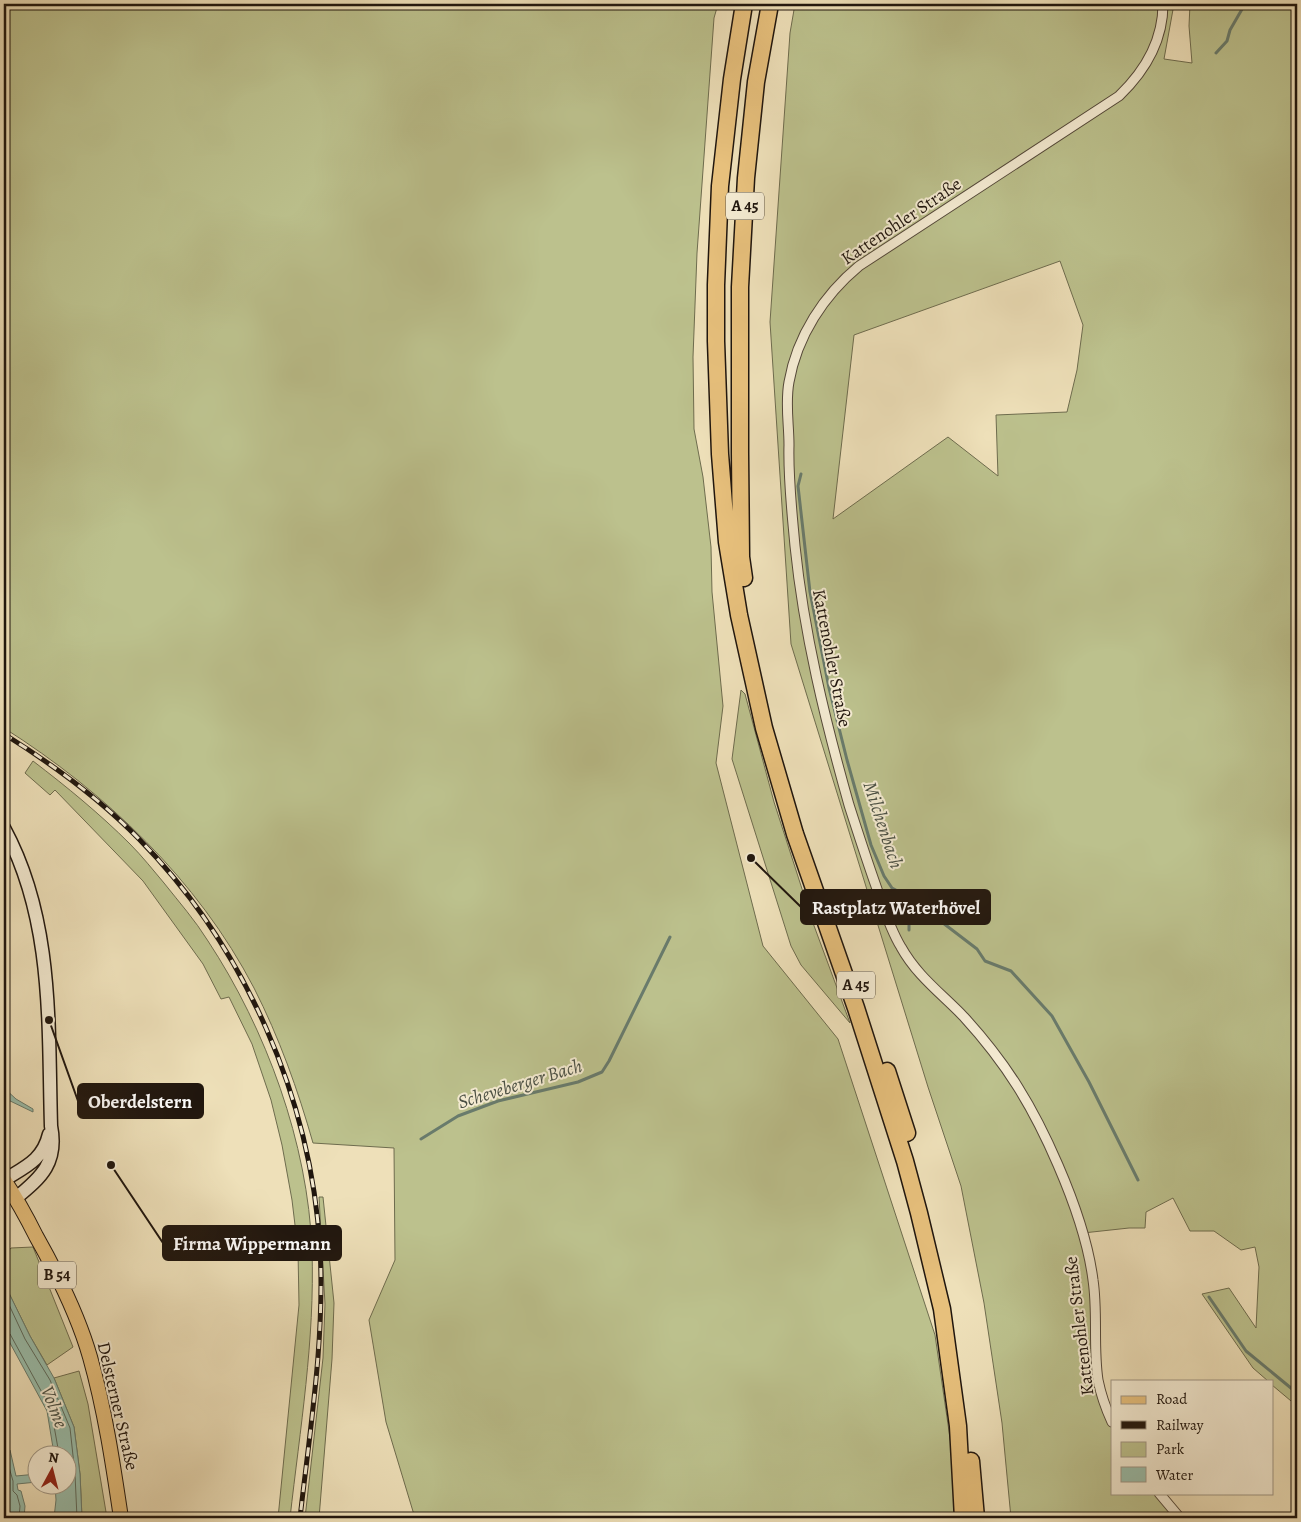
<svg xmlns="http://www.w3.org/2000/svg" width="1301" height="1522" viewBox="0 0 1301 1522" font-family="Alegreya,serif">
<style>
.green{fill:#bcc18d;stroke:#6e6c4e;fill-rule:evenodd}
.water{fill:#9abeab;stroke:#697b6c}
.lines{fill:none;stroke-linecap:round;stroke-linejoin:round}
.shore{stroke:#5d6a5c;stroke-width:1}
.stream{stroke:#697b6c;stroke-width:3}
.street-casing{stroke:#544839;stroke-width:11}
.secondary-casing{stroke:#20160e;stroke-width:15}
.primary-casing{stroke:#20160e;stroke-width:16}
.highway-casing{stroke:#20160e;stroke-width:19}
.street{stroke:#f4ebd2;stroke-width:9}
.secondary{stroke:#f4ebd2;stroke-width:12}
.primary{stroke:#e7c07c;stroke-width:14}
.highway{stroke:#e7c07c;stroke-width:16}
.rail-casing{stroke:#20160e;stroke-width:5}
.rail{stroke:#f4ebd2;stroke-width:3;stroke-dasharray:9;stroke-linecap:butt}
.labels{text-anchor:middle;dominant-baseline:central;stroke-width:4;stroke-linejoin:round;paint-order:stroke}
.shield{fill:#f4ebd2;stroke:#605649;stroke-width:1}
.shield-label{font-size:16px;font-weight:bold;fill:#20160e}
.street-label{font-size:18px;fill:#20160e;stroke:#f4ebd2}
.water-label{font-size:19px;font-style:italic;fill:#4b5145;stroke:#f4ebd2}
.leader{fill:none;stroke:#20160e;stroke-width:2}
.callout-dot{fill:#20160e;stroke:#f4ebd2;stroke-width:2}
.callout{fill:#20160e;stroke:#20160e;stroke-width:2}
.callout-label{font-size:19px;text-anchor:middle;font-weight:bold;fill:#fff}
</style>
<rect width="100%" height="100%" fill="#eee0b9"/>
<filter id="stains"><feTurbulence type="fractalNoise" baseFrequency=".004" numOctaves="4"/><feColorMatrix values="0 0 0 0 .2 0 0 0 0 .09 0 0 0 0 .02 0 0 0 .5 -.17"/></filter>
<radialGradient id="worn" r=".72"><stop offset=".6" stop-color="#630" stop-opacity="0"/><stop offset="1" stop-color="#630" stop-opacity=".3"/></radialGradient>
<path class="green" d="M4 4H718L714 18 697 253 693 357 694 429 703 477 711 547 712 592 723 706 716 763 763 946 838 1039 935 1335 959 1500 960 1518H415L386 1422 369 1320 395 1260 394 1148 313 1143C298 1090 279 1037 254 988 198 880 105 792 4 728Z
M795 4H1174L1164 59 1192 63 1189 26 1190 4H1297V1371L1293 1374 1297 1375V1406L1272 1385V1381H1268L1253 1368 1202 1294 1229 1288 1256 1328 1259 1267 1255 1247 1241 1250 1214 1231H1190L1173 1198 1146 1212 1145 1228H1129L1083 1233 1089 1259 1096 1354 1112 1422V1493H1159L1180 1518H1011L1002 1423 984 1303 961 1186 928 1087 791 644 770 322 790 33ZM1060 261 1083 325 1077 370 1067 412 996 415 998 476 948 437 833 519 854 335Z
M741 690 745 694 774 802 813 923 850 1023 801 965 791 946 732 759Z
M33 761C67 787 100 814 130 844 142 856 153 870 164 883 179 902 195 920 208 941 266 1029 308 1143 312 1250 315 1340 300 1429 290 1518H278L299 1305 298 1250 292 1200 282 1145 271 1100 252 1044 229 997 221 999 203 964 143 881 55 790 50 795 25 773Z
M319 1197H323L334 1303 332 1359 319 1518H305L323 1358 325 1304Z
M33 1247 73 1347 47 1365 30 1336 4 1283V1256L11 1248Z
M79 1371 88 1404 107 1518H82L80 1474 74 1427 54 1378Z"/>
<path class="water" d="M4 1088 16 1099 33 1109V1112L4 1098Z
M4 1140 9 1159 4 1202Z
M4 1283 30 1336 54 1378 74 1427 80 1474 82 1518H54L56 1500 55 1485 68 1484V1454H54L47 1411 4 1332Z
M10 1450 16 1476 37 1474V1482L17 1484 18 1490 21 1491 25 1506 24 1518H7L4 1508V1451Z"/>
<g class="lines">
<path class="shore" d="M4 1294 25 1339 50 1380 70 1428 75 1474 77 1518
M4 1331 10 1334 51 1409 59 1454
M4 1455 6 1457 13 1481V1491L17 1495 20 1506 19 1518"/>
<path class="stream" d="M1216 53 1227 41 1230 30 1245 4
M801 474 798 486 810 592 829 688 847 760 871 845 884 876 892 888 909 897 977 949 985 961 1011 971 1052 1016 1089 1082 1138 1180
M909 898V930
M421 1139 458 1116 498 1101 578 1082 602 1072 609 1061 670 937
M1209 1297 1246 1351 1297 1393"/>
<defs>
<path id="street" d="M1112 1422C1106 1409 1101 1395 1098 1380 1093 1347 1098 1313 1093 1280 1088 1240 1074 1202 1058 1165 1033 1107 1007 1064 964 1017 942 994 917 976 901 947 890 929 884 909 877 889 867 861 858 833 849 805 825 720 804 634 795 546 792 512 788 479 789 445 789 424 785 403 789 382 797 336 824 295 859 266L1119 96C1145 71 1163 41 1163 4
M1159 1493 1180 1518"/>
<path id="secondary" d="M4 828C54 920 48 1026 51 1126 58 1162 42 1177 16 1198
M4 1180C25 1167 43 1160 49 1134"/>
<path id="primary" d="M4 1180C16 1198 26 1216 36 1236 58 1275 78 1315 90 1357 105 1410 113 1464 121 1518"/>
<path id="highway" d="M744 4 732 79 720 186 716 285V341L720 454 727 542 739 615 764 728 795 834 856 1008 905 1161 919 1213 942 1309 958 1426 963 1518
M744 578 741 557 740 453V287L746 178 756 82 770 4
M887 1071 907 1133
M971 1461 976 1518"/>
</defs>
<use href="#street" class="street-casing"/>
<use href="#secondary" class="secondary-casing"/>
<use href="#primary" class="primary-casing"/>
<use href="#highway" class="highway-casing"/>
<use href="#street" class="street"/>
<use href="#secondary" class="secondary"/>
<use href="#primary" class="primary"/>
<use href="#highway" class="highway"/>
<defs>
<path id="rail" d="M4 734C52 764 99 798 139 839 245 947 311 1098 320 1248 325 1338 310 1429 300 1518"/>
</defs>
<use href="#rail" class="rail-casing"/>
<use href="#rail" class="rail"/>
</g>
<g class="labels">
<g class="shield">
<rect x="726" y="192.5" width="38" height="27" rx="4"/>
<rect x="837" y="971.5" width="38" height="27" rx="4"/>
<rect x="38" y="1261.5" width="38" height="27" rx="4"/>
</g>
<g class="shield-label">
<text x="745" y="206">A 45</text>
<text x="856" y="985">A 45</text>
<text x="57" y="1275">B 54</text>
</g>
<g class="street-label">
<text transform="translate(901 221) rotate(-34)">Kattenohler Straße</text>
<text transform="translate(832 658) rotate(79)">Kattenohler Straße</text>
<text transform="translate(1079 1326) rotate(-97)">Kattenohler Straße</text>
<text transform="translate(118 1406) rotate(77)">Delsterner Straße</text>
</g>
<g class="water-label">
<text transform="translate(883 825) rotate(72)">Milchenbach</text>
<text transform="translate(520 1084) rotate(-17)">Scheveberger Bach</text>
<text transform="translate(54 1407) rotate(69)">Volme</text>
</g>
</g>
<path class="leader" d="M751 858L801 907M49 1020L78 1101M111 1165L163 1243"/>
<g class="callout-dot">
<circle cx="751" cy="858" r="5"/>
<circle cx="49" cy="1020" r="5"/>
<circle cx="111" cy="1165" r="5"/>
</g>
<g class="callout">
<rect x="801" y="890" width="189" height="34" rx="5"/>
<rect x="78" y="1084" width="125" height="34" rx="5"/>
<rect x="163" y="1226" width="178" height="34" rx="5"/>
</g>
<g class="callout-label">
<text x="896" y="914">Rastplatz Waterhövel</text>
<text x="140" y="1108">Oberdelstern</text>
<text x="252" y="1250">Firma Wippermann</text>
</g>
<rect width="1301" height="1522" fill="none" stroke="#eee0b9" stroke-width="20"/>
<rect x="5" y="5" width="1291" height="1512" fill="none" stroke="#20160e" stroke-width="2.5"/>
<rect x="10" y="10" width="1281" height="1502" fill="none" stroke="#20160e"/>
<rect x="1111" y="1380" width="162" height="115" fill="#f4ebd2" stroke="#9f9684"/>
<rect x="1121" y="1396" width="25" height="8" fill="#e7c07c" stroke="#9f9684"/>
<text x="1156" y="1404" font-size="15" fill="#20160e">Road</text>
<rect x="1121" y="1421" width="25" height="8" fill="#20160e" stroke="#9f9684"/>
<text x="1156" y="1430" font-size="15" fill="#20160e">Railway</text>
<rect x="1121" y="1442" width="25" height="15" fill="#bcc18d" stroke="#9f9684"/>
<text x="1156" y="1454" font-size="15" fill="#20160e">Park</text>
<rect x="1121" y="1467" width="25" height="15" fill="#9abeab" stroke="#9f9684"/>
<text x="1156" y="1480" font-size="15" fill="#20160e">Water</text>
<g transform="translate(52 1470) rotate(7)"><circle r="24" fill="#f4ebd2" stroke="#9f9684"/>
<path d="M0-4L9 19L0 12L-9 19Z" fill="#8f2418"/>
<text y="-8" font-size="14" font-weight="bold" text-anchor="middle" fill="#20160e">N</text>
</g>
<rect width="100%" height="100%" filter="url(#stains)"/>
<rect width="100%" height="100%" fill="url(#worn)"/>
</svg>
